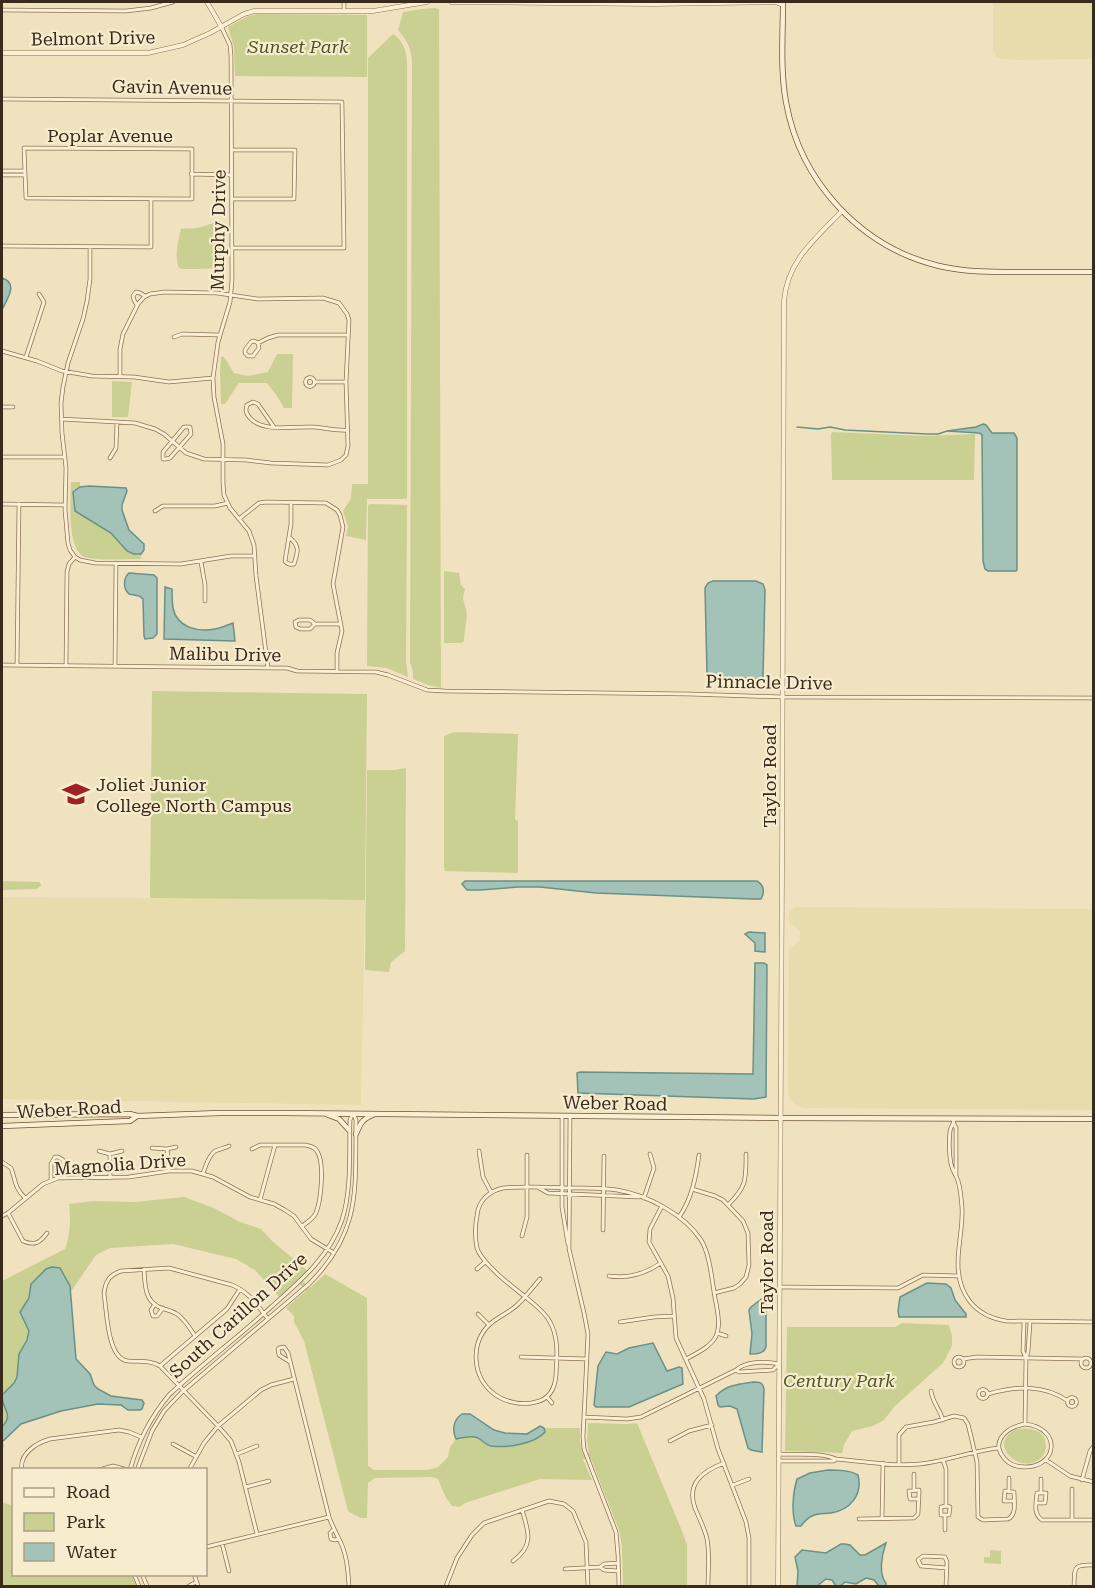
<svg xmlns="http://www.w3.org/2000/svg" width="1095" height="1588" viewBox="0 0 1095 1588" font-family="'Roboto Serif',serif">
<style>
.farmland{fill:#e7ddac}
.green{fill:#c9d092}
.water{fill:#a3c3b9;stroke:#699187;stroke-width:1.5}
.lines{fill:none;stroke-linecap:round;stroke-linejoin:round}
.stream{stroke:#699187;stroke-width:1.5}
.minor-casing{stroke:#8b7256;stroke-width:4.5}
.tertiary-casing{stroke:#8b7256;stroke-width:5}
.secondary-casing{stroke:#6d5339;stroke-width:6}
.minor{stroke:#fbefd3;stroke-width:3}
.tertiary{stroke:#fbefd3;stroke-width:4}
.secondary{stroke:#fbefd3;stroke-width:4.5}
.labels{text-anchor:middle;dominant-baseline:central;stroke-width:4.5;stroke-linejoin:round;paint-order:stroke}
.street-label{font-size:18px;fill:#3a2a1c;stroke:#f8eccf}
.park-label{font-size:18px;font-style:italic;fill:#4a5821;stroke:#f8eccf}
.poi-label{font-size:18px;fill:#3a2a1c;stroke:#f8eccf;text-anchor:start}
</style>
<rect width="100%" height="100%" fill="#f1e2bf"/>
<path class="farmland" d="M993 2H1093V59L1018 60 1003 59 996 57 993 49Z
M2 897 365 900 361 1105 2 1099Z
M795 907 1093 909V1110L804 1108 797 1106 790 1100 788 1092 789 949 800 940V930L790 924 788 921 789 912Z"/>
<path class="green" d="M435 8 439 9 441 688 428 685 413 679V672L410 662 412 64C412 50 407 40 398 30L403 12 422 9Z
M258 14 367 15V77L235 76 234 47 228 27 248 16Z
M393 34C403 40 407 52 407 64V497L406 499H367L366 540 346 536 348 526 343 511 351 498 352 484H368V58Z
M216 222H222L224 226C224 270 230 269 184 269L179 268C174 255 178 242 181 229 186 228 192 229 196 228 203 227 210 224 216 222Z
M277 354H293L292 408H284L277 396 267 383H239L225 404H221L220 372 221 357H224L234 373 248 376 268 372Z
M112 381 132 382 128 417H112Z
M832 432 925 436 975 434 974 480H832L831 434Z
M71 482H80V487L73 492 75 511 111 533 124 548 138 555 141 554V559C127 559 98 561 85 557 66 550 71 499 71 482Z
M370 504 407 505 406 662 408 677 387 668 367 666 368 505Z
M444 571 459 573 461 585 465 589C462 601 463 598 466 609 468 619 464 631 464 641L461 643H444Z
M152 691 367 694 365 900 150 898Z
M454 732 518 734 515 819 518 821V872L517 873 445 871 444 866V736Z
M406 768 405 951 391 962 389 972 365 970 367 770H395Z
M2 881 40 882 41 886 36 889 2 890Z
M184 1197 214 1208 240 1222 261 1229 272 1241 308 1271 301 1279 310 1288 325 1274 367 1298 368 1466 374 1470H427L438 1467 448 1457 450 1447 456 1439 474 1437 491 1446 522 1444 537 1438 542 1435 545 1432 544 1428H580V1442L583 1454 589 1453 587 1441 588 1423 628 1424 637 1423 682 1531 687 1545V1586H623L622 1547 619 1530 591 1459H583L592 1480 540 1479 465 1503 460 1507 452 1506 445 1496 438 1479 431 1477 375 1478 368 1483 367 1518H360L348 1511 304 1341 294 1322V1316L286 1308 306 1291 298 1282 279 1297 255 1270 236 1259 173 1244 110 1248 96 1255 70 1293 76 1359 90 1374 94 1385 98 1389 111 1396 142 1400 144 1403 142 1409C130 1413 123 1405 111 1404 87 1404 45 1413 23 1423 15 1427 8 1436 2 1442L5 1446 2 1449V1281L65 1249C70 1238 71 1216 69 1204L93 1201 135 1202Z
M902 1323 949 1325 952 1336V1346L943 1363 895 1406 884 1420 873 1426 852 1431 844 1445 842 1453 785 1451 787 1327H895Z
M1018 1429C1024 1428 1031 1428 1037 1431 1047 1435 1049 1451 1041 1458 1020 1477 984 1442 1018 1429Z
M2 1502 13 1506 14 1574 132 1575 137 1586H2Z
M990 1550 1001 1551V1564L984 1563V1557H990Z"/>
<path class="water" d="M2 278C19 283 7 299 2 310Z
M983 424 986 425 992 433H1014L1017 438V570L1016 571H988L985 569 983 561 982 435 979 433 947 431 976 427Z
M89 486 126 488 127 491 122 505V510L129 530 144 544V550L141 554H134L127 551 111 533 75 511 73 492 80 487Z
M129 573 154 575 157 578V634L153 638 145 639 144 636 143 599 139 596 129 594C123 589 123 578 129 573Z
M713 581H756L763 584 765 590 763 678 760 679 710 677 707 674 705 588 708 583Z
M165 587 172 589C172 596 172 602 173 608 177 628 198 632 215 629 221 628 227 625 233 623L235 641 164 639Z
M465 881H757C764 885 765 892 761 899H753L596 893 540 887H518L480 890H467L462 884Z
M749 932 765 933V952L755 951V943L746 935 745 934Z
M755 963H764L767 965 766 1097 754 1099 578 1093 577 1073 580 1072 753 1074Z
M52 1267 60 1268 70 1286 76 1359 90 1374 94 1385 98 1389 111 1396 142 1400 144 1403 142 1409 140 1410H128L121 1405 98 1404 61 1411 21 1424 2 1442V1427C15 1413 1 1409 2 1395L14 1383 17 1377 19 1354 27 1340 29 1331 20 1312 29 1298 31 1284 46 1269Z
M927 1283 946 1284 951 1288 955 1300 966 1314V1317H899L898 1311 900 1297Z
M763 1298 766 1300V1347C764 1354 756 1354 750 1354L752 1334 749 1310 751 1307Z
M653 1343 667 1371 679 1367 682 1368 683 1384 629 1407H596L594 1405 598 1366 606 1352 617 1354 629 1348Z
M753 1382C759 1382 763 1382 764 1389L762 1452 751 1450 748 1448 737 1409 730 1406 720 1407 718 1405 716 1396C726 1385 739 1384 753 1382Z
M462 1414H470L494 1430 505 1433 527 1434 540 1426 544 1428 545 1432C535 1444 506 1448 491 1446 485 1445 481 1438 475 1437 469 1436 461 1438 456 1439 452 1430 453 1420 462 1414Z
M828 1470C838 1470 850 1470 858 1475 863 1495 850 1510 831 1513 825 1514 818 1513 812 1516 807 1518 804 1522 801 1526H796C791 1513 793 1492 797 1479L810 1473Z
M886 1543C882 1554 878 1574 886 1583V1586H879L874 1580 866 1578 856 1584 845 1582 840 1586H836L832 1580 826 1579 817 1586H797L798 1571 795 1557 802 1550 826 1553 841 1544H845L850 1545 860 1555H865Z"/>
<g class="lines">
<path class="stream" d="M797 427 818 429 830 427 845 430 927 434H938L947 431"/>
<defs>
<path id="minor" d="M344 2V11
M2 10 126 11 151 8 173 2
M221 26 230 45 231 56 232 280 230 302 218 342 213 378 214 397 223 444V483L224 495 230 508 249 531 254 545 256 576 268 668
M2 99 342 102 344 248H233
M24 148 192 149V199L26 198Z
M232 150H295L294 199H233
M2 171H24
M191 174 231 175
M2 175H24
M2 246 151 247V199
M90 247V279L87 301 83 319 68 363 63 387 61 403 62 433 66 468 65 510 68 543 70 550 75 557 80 560 95 563 181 564 231 556H255
M137 305 134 300 133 296 136 292 140 293 145 296
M174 337 182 334 219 335
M254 341 258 343 259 348 253 356H248L245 353V350L251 342Z
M258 343 268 338 278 335H348
M2 351 37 361 62 371 92 376 134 377 169 382 213 378
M26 357 44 302 39 294
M305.5 382a4.5 4.5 0 1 1 9 0a4.5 4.5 0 1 1-9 0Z
M315 382H346
M2 407H13
M61 419 135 423 155 429 164 434 186 453 204 459 246 460 271 463 328 465 341 460 346 455 348 446 346 382 349 320 347 314 339 303 323 298 258 299 217 293 165 292 150 294 144 297 138 304 123 334 120 349V376
M184 427H190L191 434 170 458 166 459H163V452Z
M274 427 258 404 253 402 247 405C245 411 246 413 250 418 263 433 295 426 314 427 326 428 336 431 348 430
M2 457H65
M110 458 116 448 117 422
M2 504 65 505
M155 511 163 506H215L228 503
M239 519 259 503 266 502 326 503 337 510 340 515 343 527 333 584 342 631 337 653V671
M290 538C300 546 298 552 294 564 290 565 287 564 285 561L291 524V502
M201 562 205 585V601
M315 624 310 629H300L296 627 295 622 299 620H310L315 624H341
M2 665 274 668H287L297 671 376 672 388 675 427 690 445 691 689 694 783 697 1094 698
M17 665 19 504
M66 665 67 572 69 564 75 557
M115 666 116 563
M562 1117V1207L568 1244
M570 1117 569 1249 584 1313 588 1334 583 1437 584 1449 616 1532 618 1555 619 1586
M954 1119C954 1124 951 1126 950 1131 949 1141 949 1154 951 1164 952 1169 954 1172 956 1176 961 1185 961 1198 962 1208 963 1226 958 1245 958 1263 958 1295 975 1316 1006 1321L1094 1322
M954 1124 956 1128V1175
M152 1148 167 1149 176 1147
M167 1149 169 1171
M252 1149 260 1145H305C311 1146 314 1147 317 1151 325 1163 321 1200 316 1213 313 1219 308 1222 302 1226
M99 1151 110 1154 122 1151
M479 1151 483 1177 491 1192
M2 1162 11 1168C16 1181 14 1187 25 1198
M203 1173C206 1166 208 1156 215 1151 220 1149 225 1148 229 1146
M110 1178V1154
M51 1180V1164L55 1157H58L63 1160 64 1177
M539 1188 548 1193 639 1197
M692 1189 715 1196 723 1200 743 1221 748 1233 749 1265 746 1277 740 1284 734 1288 714 1293
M644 1198 654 1168 650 1154
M260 1200 275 1145
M728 1205C747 1186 746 1180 746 1154
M662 1206 650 1229 649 1242 668 1276 673 1298 676 1338 704 1399 718 1449 746 1522 749 1538V1586
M8 1213 23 1241C34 1246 40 1243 47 1233
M2 1216 8 1213 43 1184 58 1178 129 1177 169 1171H192L213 1177 250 1197 274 1204 285 1210 294 1216 311 1239 334 1253
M679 1217C692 1199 696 1176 699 1155
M603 1230 604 1156
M522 1236 527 1217V1155
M144 1269C145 1283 144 1300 159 1307 165 1310 171 1310 177 1314 184 1319 190 1328 195 1336
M477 1269 485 1262
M609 1276C628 1279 646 1273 661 1263
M540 1279C532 1288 525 1298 516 1306 508 1313 498 1317 490 1324 470 1343 472 1376 493 1393 504 1402 522 1406 536 1402 549 1399 555 1389 556 1375 557 1357 559 1338 550 1322 545 1312 536 1306 528 1299 514 1288 482 1264 477 1248 475 1238 475 1226 477 1216 478 1201 489 1191 503 1188 524 1186 546 1187 567 1188 583 1188 600 1187 617 1190 647 1195 684 1214 701 1240 710 1254 712 1281 715 1298 723 1336 719 1342 686 1359
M779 1287 898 1288 923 1275 959 1276
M155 1304 151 1310 153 1316H157L163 1308
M478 1314 489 1325
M620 1322 654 1317 674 1316
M1024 1322 1023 1351 1026 1358
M717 1333 726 1336
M521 1357 587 1359
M954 1362a5 5 0 1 1 10 0a5 5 0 1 1-10 0Z
M1081 1363a5 5 0 1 1 10 0a5 5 0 1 1-10 0Z
M963 1359 977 1357 1083 1359
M290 1362 279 1355 278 1349 279 1348 284 1347 288 1353 329 1517C332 1525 335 1531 339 1539 347 1554 348 1570 349 1586
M160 1366 227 1309 240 1289
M736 1370 739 1372 773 1370 779 1364
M978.5 1394a4.5 4.5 0 1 1 9 0a4.5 4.5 0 1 1-9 0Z
M931 1391C933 1404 939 1407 943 1420
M988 1394C1016 1386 1043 1384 1068 1401
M547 1397 552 1403
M1067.5 1402a4.5 4.5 0 1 1 9 0a4.5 4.5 0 1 1-9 0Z
M584 1417 627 1419 641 1417 736 1370C746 1361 766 1361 779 1364
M1025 1424C1062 1428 1058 1467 1025 1467 1019 1467 1013 1466 1008 1462 988 1444 1004 1428 1025 1424Z
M1025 1424 1026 1358 1028 1352 1030 1322
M670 1441 689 1431 712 1425
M173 1444 195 1456
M237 1454 257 1446
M779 1454C795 1455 822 1452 836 1459 863 1461 892 1467 920 1464 947 1461 972 1451 998 1448
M943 1460 946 1469V1506L950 1507 949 1515H941V1507L946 1506
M1046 1460 1070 1476 1094 1482
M779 1461H834L836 1459
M899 1464V1435L906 1427 934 1422 954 1416 964 1418 968 1424 977 1462 978 1517 983 1520 1008 1519C1017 1515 1014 1501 1014 1492L1005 1491 1004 1501H1014
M22 1470C19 1454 36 1443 50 1439L119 1430 129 1432 141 1437
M99 1470 113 1466 128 1470
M130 1470C138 1441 150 1418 169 1395 201 1365 237 1338 270 1308 298 1283 329 1258 342 1220 352 1189 349 1152 350 1120L352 1115
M137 1470 152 1431 164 1411 183 1391 309 1284C362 1231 355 1189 356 1120L354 1115
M189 1470 204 1443 218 1426 261 1390 271 1385 294 1379
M914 1474V1490
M1082 1480 1090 1451 1094 1446
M733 1485 749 1479
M246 1487 269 1481
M1072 1489V1520
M1009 1492V1478
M1041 1493V1479
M1036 1503H1045L1046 1493H1037C1036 1502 1033 1514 1042 1520H1094
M945 1516V1530
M882 1518 883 1463
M859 1519 914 1518 918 1514 919 1493V1490L909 1491 910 1499H919
M333 1530 330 1533 331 1539 335 1540 339 1539
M257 1534 239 1462 231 1441 218 1426 160 1366C150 1360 139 1362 128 1361 107 1359 107 1311 104 1294 105 1282 109 1275 121 1271L169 1268 232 1285C249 1292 257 1305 268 1319
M222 1543 229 1571
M206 1547 329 1517
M513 1561C534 1546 529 1532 522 1510
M600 1567 604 1564 618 1563
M565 1569 600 1567 604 1570 618 1571
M134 1574 139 1586
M142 1574 147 1586
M194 1574 198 1586
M189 1586 196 1582
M446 1586 457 1558 472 1535 484 1523 549 1501 564 1504 573 1511 586 1542 588 1586
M708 1586C708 1571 710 1554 707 1539 705 1529 699 1518 695 1508 686 1483 703 1471 724 1463
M946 1586 947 1562 945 1557 923 1556 918 1560 921 1566 947 1568
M1074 1586C1075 1568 1072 1564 1094 1565"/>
<path id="tertiary" d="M207 2 221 26
M451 2 652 4 775 2 783 5
M2 53H148L183 45 210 33 244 14 254 11H373L427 2
M778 1586 782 872 784 301C787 261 816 238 842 211"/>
<path id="secondary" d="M783 2C783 35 780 69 786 102 800 181 860 247 939 266 964 272 990 272 1016 272 1042 272 1068 272 1094 272
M326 1114 339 1119 349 1130
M2 1115 130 1114 137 1116 220 1113H283L780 1118 1094 1119
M2 1126 130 1121 137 1116
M356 1134C360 1124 362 1119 373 1115"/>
</defs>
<use href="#minor" class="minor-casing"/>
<use href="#tertiary" class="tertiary-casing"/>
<use href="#secondary" class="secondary-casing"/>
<use href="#minor" class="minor"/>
<use href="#tertiary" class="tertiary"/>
<use href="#secondary" class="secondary"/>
</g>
<defs>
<symbol id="university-bare" viewBox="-9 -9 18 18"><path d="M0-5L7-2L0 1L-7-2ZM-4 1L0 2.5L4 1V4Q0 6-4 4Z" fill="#9f2123" stroke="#f8eccf" stroke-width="2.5" paint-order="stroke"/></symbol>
</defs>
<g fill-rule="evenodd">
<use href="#university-bare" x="57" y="775" width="38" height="38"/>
</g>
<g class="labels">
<g class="street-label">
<text transform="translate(93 38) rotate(-1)">Belmont Drive</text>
<text transform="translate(172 87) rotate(1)">Gavin Avenue</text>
<text x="110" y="135">Poplar Avenue</text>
<text transform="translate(218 230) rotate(-89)">Murphy Drive</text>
<text transform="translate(225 654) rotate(1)">Malibu Drive</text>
<text transform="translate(769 682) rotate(1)">Pinnacle Drive</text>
<text transform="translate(769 776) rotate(-90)">Taylor Road</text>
<text transform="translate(615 1103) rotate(1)">Weber Road</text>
<text transform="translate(69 1109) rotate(-3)">Weber Road</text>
<text transform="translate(120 1164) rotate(-4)">Magnolia Drive</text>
<text transform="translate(766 1262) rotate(-90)">Taylor Road</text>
<text transform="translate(238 1315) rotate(-42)">South Carillon Drive</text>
</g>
<g class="park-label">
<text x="298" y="46">Sunset Park</text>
<text x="839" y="1380">Century Park</text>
</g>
<g class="poi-label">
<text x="96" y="784">Joliet Junior<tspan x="96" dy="21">College North Campus</tspan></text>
</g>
</g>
<rect width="1095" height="1588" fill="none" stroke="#3a2a1c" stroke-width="6"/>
<rect x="12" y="1468" width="195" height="108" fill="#f8eccf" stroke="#ac9e87" stroke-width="1.5"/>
<rect x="24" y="1488" width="30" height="9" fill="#fbefd3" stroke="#ac9e87" stroke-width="1.5"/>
<text x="66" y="1498" font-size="18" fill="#3a2a1c">Road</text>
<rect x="24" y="1513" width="30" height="18" fill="#c9d092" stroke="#ac9e87" stroke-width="1.5"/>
<text x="66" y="1528" font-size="18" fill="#3a2a1c">Park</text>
<rect x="24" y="1543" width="30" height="18" fill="#a3c3b9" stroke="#ac9e87" stroke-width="1.5"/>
<text x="66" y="1558" font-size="18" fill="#3a2a1c">Water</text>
</svg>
